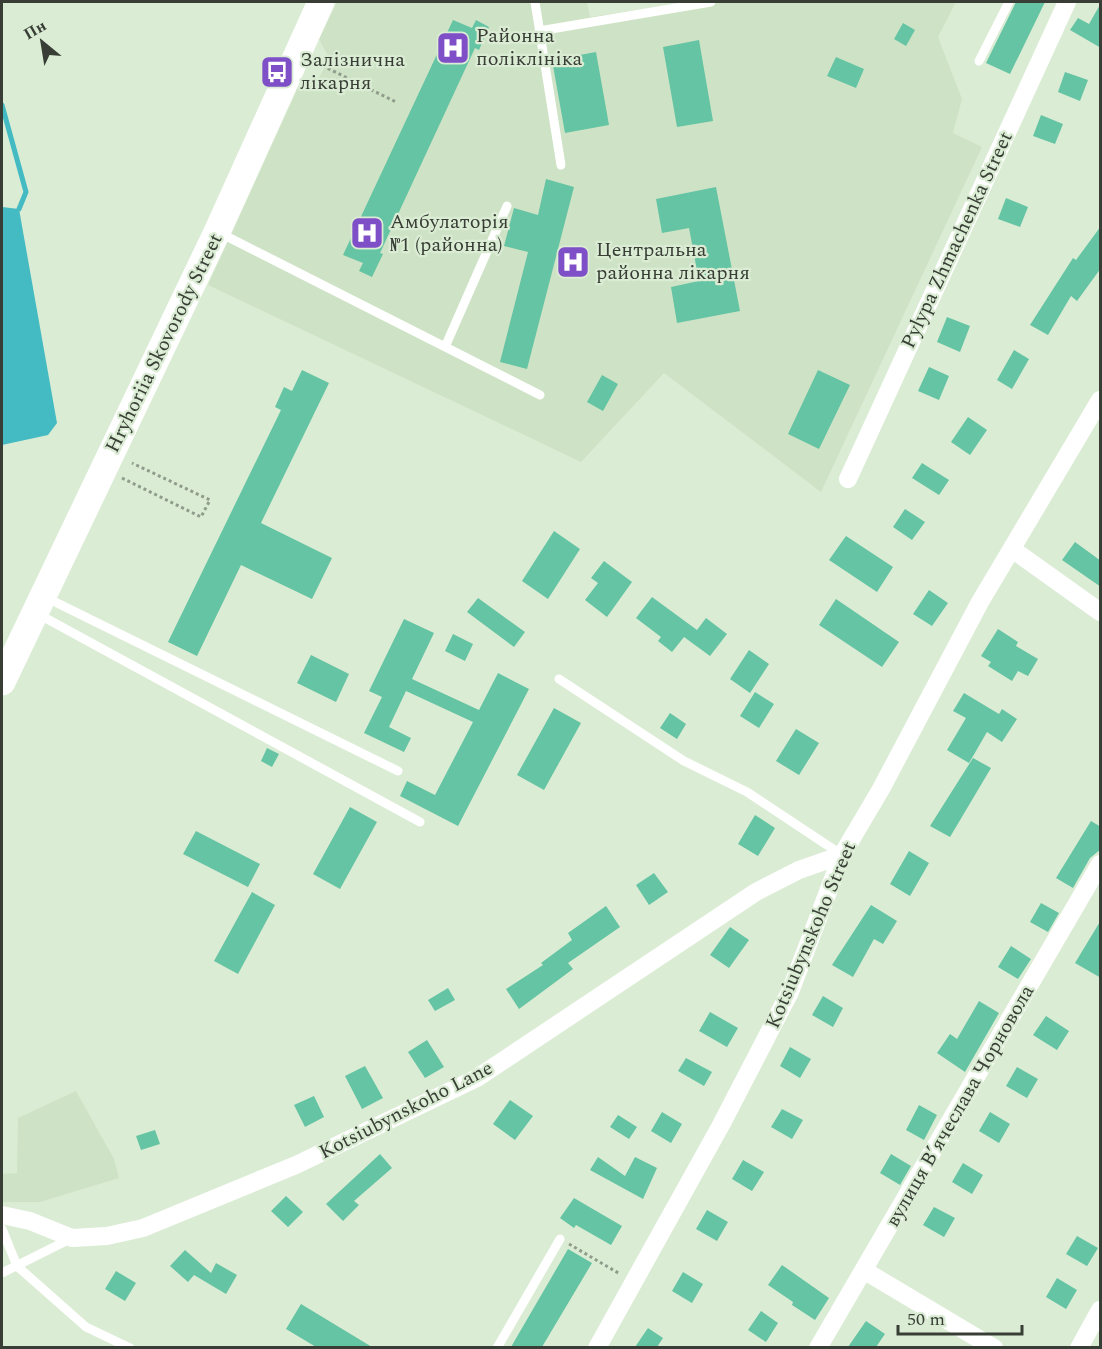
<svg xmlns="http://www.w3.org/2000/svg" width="1102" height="1349" viewBox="0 0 1102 1349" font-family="Spectral,serif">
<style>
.built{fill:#cee3c5}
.water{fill:#44bac2}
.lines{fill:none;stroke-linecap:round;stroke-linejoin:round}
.stream{stroke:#44bac2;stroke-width:5}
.building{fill:#64c4a3}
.path{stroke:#909c8b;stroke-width:3;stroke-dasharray:3 3;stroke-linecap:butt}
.lane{stroke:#fff;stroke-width:9}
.street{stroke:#fff;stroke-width:18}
.secondary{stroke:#fff;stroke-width:27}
.labels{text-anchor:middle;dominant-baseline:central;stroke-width:4.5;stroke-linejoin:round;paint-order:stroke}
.poi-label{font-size:20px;fill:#383e35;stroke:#dbecd4;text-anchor:start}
.street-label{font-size:20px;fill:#383e35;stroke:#dbecd4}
</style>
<rect width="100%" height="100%" fill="#dbecd4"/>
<path class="built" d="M337 2H587L590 17 689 2H956L938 37 962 99 953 133 982 147 821 492 664 373 581 462 208 285 298 88 317 82 329 58 319 39Z
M76 1091 114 1159 119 1178 40 1202H2V1174L17 1173 18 1118Z"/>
<path class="water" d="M2 207 19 209 57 423 48 435 2 445Z"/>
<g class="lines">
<path class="stream" d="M2 105 26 192 19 209"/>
</g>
<path class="building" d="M1016 2H1045L1010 74 986 63Z
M1101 3V48L1070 30 1078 18 1089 24Z
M453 20 472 28 476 20 489 27 479 50 475 48 380 253 383 254 372 277 359 271 363 263 343 255Z
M903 23 915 30 906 46 894 39Z
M699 40 713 121 677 127 663 47Z
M596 52 609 125 565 133 552 60Z
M836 57 864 69 856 88 827 76Z
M1065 72 1088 80 1080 101 1058 92Z
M1041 115 1063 124 1055 144 1033 136Z
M546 179 574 187 527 369 500 362 528 252 504 246 514 208 538 215Z
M716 187 740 311 677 323 671 287 699 281 689 228 662 233 656 199Z
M1006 198 1028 207 1020 227 998 219Z
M1101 226V268L1077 301 1071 296 1048 335 1030 325 1073 258 1076 260Z
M947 317 970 326 960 352 937 342Z
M1014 350 1029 359 1012 389 997 380Z
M929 367 949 376 939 400 918 391Z
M302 370 329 383 261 523 332 558 312 599 241 565 197 656 168 642 281 410 275 407 284 387 292 391Z
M818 370 850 385 819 449 788 434Z
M602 375 618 384 603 411 587 402Z
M968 417 987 430 970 455 951 442Z
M922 463 949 480 939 495 912 478Z
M905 509 925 522 912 540 893 527Z
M554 531 580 549 548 599 522 581Z
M846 536 893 567 877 592 829 560Z
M1075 542 1101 561V587L1062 560Z
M604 561 632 582 607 617 585 600 598 583 591 578Z
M929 590 948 603 932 626 913 614Z
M652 597 697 630 706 618 727 634 710 656 684 637 672 652 658 641 661 637 636 618Z
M478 598 525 632 514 647 467 612Z
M836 599 899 642 882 667 819 625Z
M404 619 434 633 412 679 479 710 498 673 529 689 458 826 400 796 407 781 435 795 473 722 406 691 389 727 411 738 404 752 364 733 382 697 369 691Z
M998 629 1018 642 1016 646 1038 659 1028 676 1018 671 1012 681 988 666 991 662 981 656Z
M453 634 473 644 465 661 445 651Z
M749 650 769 664 750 693 730 679Z
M311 655 349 674 336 702 297 683Z
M755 692 774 704 759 728 740 716Z
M964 693 999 714 1002 709 1017 719 1002 742 987 732 969 763 947 750 966 718 953 711Z
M554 708 581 723 544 790 517 775Z
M670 713 686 724 677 739 660 728Z
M796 729 819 743 799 775 776 761Z
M267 748 279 754 272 767 261 761Z
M973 758 991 768 950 837 930 826Z
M350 807 377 822 340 889 313 874Z
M755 815 775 828 758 856 738 844Z
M1091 821 1101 827V849L1090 858 1073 888 1056 878Z
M196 831 260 864 248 887 183 854Z
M909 851 929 863 910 896 890 884Z
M654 873 668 892 649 905 636 885Z
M252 892 275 905 238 974 214 961Z
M1041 903 1059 913 1048 932 1030 922Z
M871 905 897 921 883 944 874 939 853 977 832 965Z
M606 906 620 927 568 963 573 969 519 1009 506 989 543 965 541 963 572 940 568 933Z
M1101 920V978L1075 963Z
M730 927 749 940 729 968 710 955Z
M1011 946 1031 959 1018 979 998 967Z
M448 988 455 1000 435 1011 428 1000Z
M823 996 843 1008 833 1027 812 1015Z
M979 1001 999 1013 965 1072 937 1053 950 1034 957 1039Z
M710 1012 738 1028 727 1047 699 1031Z
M1046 1016 1069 1031 1057 1050 1033 1035Z
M427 1040 444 1067 425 1078 408 1052Z
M790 1047 811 1059 800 1078 780 1066Z
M686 1058 712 1072 704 1086 678 1071Z
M365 1066 383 1098 362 1109 345 1076Z
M1017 1067 1038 1079 1027 1098 1006 1086Z
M314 1096 324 1117 305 1127 294 1105Z
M510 1100 533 1116 515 1140 493 1124Z
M919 1105 937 1115 924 1140 906 1130Z
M782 1109 803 1120 792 1139 771 1127Z
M662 1112 682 1124 671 1143 651 1131Z
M990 1112 1010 1124 999 1143 979 1131Z
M618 1115 637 1127 629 1139 610 1127Z
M155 1130 160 1144 141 1150 136 1136Z
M380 1154 392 1168 354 1201 359 1205 343 1221 326 1204Z
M891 1154 911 1166 900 1185 880 1173Z
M598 1157 625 1176 635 1157 657 1168 643 1199 590 1170Z
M743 1160 764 1172 752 1191 732 1179Z
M963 1163 983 1175 972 1194 952 1182Z
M286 1196 303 1212 288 1227 271 1211Z
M574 1198 622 1226 611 1245 576 1225 574 1228 560 1218Z
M934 1207 955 1218 944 1237 923 1225Z
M707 1210 728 1222 717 1241 696 1229Z
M1077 1236 1098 1248 1087 1266 1066 1254Z
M568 1249 592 1263 542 1347H511Z
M185 1250 211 1273 216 1263 237 1275 226 1294 194 1275 188 1282 170 1266Z
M782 1265 829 1298 815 1320 792 1305 793 1302 768 1285Z
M116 1271 136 1283 125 1301 105 1289Z
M683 1272 703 1284 692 1303 672 1291Z
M1057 1278 1077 1290 1066 1309 1046 1297Z
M301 1304 372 1347H316L286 1329Z
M761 1311 778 1323 766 1342 748 1330Z
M866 1321 885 1334 876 1347H848Z
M648 1328 663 1338 657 1347H635Z"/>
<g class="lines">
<path class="path" d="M317 63 396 102
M122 478 201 517 210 500 132 463
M569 1244 620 1274"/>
<path class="lane" d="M535 2 561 165
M539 31 711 2
M979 61 1009 2
M220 233 540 395
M445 347 507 206
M45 597 398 771
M38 614 420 822
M559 679 684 761 747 792 842 855
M2 1229 17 1266 86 1327 130 1348
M2 1273 72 1238
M497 1348 560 1239"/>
<path class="street" d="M848 479 1067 2
M1012 549 1100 612
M2 1215 30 1221 72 1238 107 1236 143 1228 296 1165 477 1078 756 892 799 870 842 855
M865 1271 994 1348
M597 1348 721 1125 790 992 842 855 881 789 980 602 1100 400
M818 1348 1100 864
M1079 1348 1100 1310"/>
<path class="secondary" d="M2 682 217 232 321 2"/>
</g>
<defs>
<symbol id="hospital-square" viewBox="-11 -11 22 22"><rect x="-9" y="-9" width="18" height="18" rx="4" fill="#7f4fc8" stroke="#dbecd4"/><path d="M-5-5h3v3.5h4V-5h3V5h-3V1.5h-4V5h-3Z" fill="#fff"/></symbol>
<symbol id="bus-square" viewBox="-11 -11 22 22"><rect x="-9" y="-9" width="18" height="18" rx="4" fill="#7f4fc8" stroke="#dbecd4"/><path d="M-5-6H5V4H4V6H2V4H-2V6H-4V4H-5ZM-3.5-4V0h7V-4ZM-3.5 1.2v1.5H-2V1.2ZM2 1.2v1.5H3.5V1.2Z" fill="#fff"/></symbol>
</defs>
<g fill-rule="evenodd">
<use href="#hospital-square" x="434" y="29" width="38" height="38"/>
<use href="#bus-square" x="258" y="53" width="38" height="38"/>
<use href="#hospital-square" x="348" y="214" width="38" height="38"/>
<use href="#hospital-square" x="554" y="243" width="38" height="38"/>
</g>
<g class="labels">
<g class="poi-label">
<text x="476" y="36">Районна<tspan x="476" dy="23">поліклініка</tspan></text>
<text x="300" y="60">Залізнична<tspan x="300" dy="23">лікарня</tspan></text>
<text x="390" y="222">Амбулаторія<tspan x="390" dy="23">№1 (районна)</tspan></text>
<text x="596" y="250">Центральна<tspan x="596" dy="23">районна лікарня</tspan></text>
</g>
<g class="street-label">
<text transform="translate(957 240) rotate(-65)">Pylypa Zhmachenka Street</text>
<text transform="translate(164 343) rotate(-64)">Hryhoriia Skovorody Street</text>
<text transform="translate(811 935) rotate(-67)">Kotsiubynskoho Street</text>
<text transform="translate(960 1106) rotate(-60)">вулиця Вʼячеслава Чорновола</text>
<text transform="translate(406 1110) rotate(-27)">Kotsiubynskoho Lane</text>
</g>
</g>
<rect width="1102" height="1349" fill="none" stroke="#383e35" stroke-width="6"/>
<g transform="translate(42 42) rotate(330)" stroke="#dbecd4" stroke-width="4.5" paint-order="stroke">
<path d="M0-4.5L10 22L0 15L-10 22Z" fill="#383e35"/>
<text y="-9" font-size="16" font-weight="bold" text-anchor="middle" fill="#383e35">Пн</text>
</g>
<path d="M898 1325v9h124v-9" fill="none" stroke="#383e35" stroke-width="3"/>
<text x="907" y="1325" font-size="18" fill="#383e35" stroke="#dbecd4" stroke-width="4.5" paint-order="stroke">50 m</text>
</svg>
